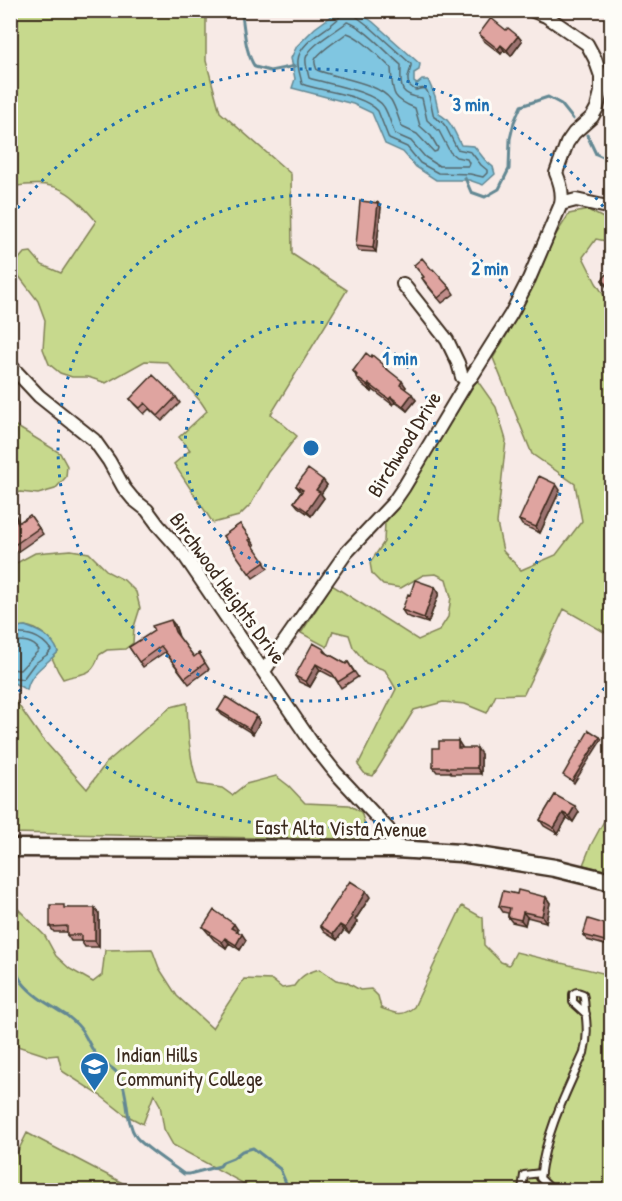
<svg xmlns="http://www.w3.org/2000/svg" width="622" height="1201" viewBox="0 0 622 1201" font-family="'Patrick Hand',sans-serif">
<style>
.green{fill:#c7d98d;stroke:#818256;stroke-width:1.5}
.water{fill:#80c6e1;stroke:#648893;stroke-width:1.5}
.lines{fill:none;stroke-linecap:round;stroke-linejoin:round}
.shore{stroke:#57686c;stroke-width:1.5}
.stream{stroke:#648893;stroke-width:3}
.service-casing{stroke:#3b2a1e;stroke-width:10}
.minor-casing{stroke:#3b2a1e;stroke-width:16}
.secondary-casing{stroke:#3b2a1e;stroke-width:21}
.service{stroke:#fdfcf7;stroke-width:6}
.minor{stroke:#fdfcf7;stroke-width:12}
.secondary{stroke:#fdfcf7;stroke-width:16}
.wall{fill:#c08d8a;stroke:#3b2a1e;stroke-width:1.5}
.shaded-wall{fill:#9c7370;stroke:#3b2a1e;stroke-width:1.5}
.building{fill:#dfa4a0;stroke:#3b2a1e;stroke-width:1.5}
.ring{fill:none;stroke:#1f6fb2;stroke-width:3;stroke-dasharray:3 6}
.labels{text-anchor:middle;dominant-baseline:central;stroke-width:6;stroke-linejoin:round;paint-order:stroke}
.street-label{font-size:21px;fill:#3b2a1e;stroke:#fdfcf7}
.poi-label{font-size:21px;fill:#3b2a1e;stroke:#fdfcf7;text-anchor:start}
.centre{fill:#1f6fb2;stroke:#fdfcf7;stroke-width:3}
.ring-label{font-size:18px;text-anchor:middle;font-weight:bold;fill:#1f6fb2;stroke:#fdfcf7;stroke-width:6;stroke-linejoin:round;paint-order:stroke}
</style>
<rect width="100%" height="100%" fill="#f7eae6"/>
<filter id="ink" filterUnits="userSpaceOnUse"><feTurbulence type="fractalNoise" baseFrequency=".0167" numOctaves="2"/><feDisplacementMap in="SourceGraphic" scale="12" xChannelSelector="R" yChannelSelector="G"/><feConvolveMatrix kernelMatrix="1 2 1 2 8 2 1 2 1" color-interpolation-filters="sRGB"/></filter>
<g filter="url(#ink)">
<path class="green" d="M11 10 206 11V61L220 112 291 174 292 254 347 290 271 414 297 436 269 472 251 504 239 516 213 523 174 464 190 450 179 437 207 411 201 402 167 362 145 361 106 383 88 377H72L60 373 49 364 43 349 45 320 38 301 12 267 24 253 31 252 42 265 61 273 96 221C67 187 55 180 11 187Z
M588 210 611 222V242L596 239 583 257 596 283 611 306V636L564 609 524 694 496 695 487 713 465 704 443 702 414 710 373 776 365 774 358 765 396 689 385 670 366 663 353 647 349 635 333 631 327 647 301 633 332 585 418 640 439 631 448 617 451 597 446 579 436 574 423 575 401 588 383 585 372 574 370 563 384 542 385 522 397 507 477 380 496 407 506 440 497 523 503 551 521 570 556 555 582 521 575 484 532 454 493 358 521 311 555 236 569 214Z
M11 423 60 453 67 466 66 477 55 489 38 494 20 492 11 498Z
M71 550 89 553 108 572 124 580 136 592 140 608 134 627 133 643 125 649 107 650 99 655C92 678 83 672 63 679L58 671 52 658 58 652C54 640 39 628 25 626 21 626 15 628 11 628V566L35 553Z
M10 693 40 736 87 789 106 763 160 716 171 707 187 703C188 731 189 758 198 784L222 788 232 795 246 784 276 776 289 786 305 803 349 805 361 812 370 840 11 833Z
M611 808V872L583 865 591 845Z
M10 905 17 908 45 936 56 956 70 969 93 982 102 975 105 950 152 949 159 968 177 996 212 1028 244 979 272 980 282 988 294 986C301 976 307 972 320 969L336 980 346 982 360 990 371 989 378 996 381 1008C395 1013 401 1018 414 1007L462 906 483 918 484 945 501 962 509 965 516 952 611 975V1190H253L250 1187 173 1145 164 1129 160 1105 154 1094 143 1124 124 1114 101 1096 62 1071 58 1055 48 1056 11 1044Z
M27 1133 136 1190H11V1165Z"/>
<path class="water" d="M340 10 358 11 373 22 420 64 419 70 414 73V82L417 84 422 80H428L435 96 439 114C451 120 455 133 461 145L474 146 485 160 493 167 495 174 483 185 469 180H436L416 167 403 152 385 144 372 113 353 104 292 88 295 79 291 58 297 46 315 28Z
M25 626C39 631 53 637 58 652 46 665 30 672 27 690L10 681 11 628Z"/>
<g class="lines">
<path class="shore" d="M343 10C341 26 300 37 298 60 297 67 301 77 302 84 323 92 363 94 378 111L389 139 407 147 420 163 438 173 470 174 483 177 487 173V170L481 165 471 152 457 149 446 127 442 122 434 117C432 112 430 91 425 89 422 87 418 90 415 90L409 85C405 75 412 71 411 64L370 27 357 17 354 10
M347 22C362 25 388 54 401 65 401 85 397 95 422 98L427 120 439 131 450 152 456 157 467 159 469 163 468 166H439L425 157 411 141 395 134C391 125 389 115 384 107 375 91 327 84 309 78 308 72 305 64 306 58 309 45 337 31 347 22Z
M347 33C361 37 380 58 391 68 393 92 390 98 415 108L420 126 431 136 438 148 437 151 434 152 417 134 402 127C398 118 396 108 391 100 378 82 336 78 317 70 316 67 314 63 315 60 319 51 340 39 347 33Z
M10 634C28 633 40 635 51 650L48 654 34 664 23 679 10 677
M10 641C22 641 32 640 39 650L20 670 10 669"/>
<path class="stream" d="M241 10C245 29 244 50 255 67L270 71 295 66
M587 135 596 154 612 161
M465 178 471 192 485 197 499 189 509 169 510 139 514 122 521 106 548 97 561 104 573 119
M10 961C16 968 17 976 22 982 32 995 48 1004 61 1012 69 1016 80 1026 84 1034 89 1042 92 1051 98 1057 105 1066 117 1068 121 1079 129 1097 125 1120 136 1137 144 1147 172 1165 184 1174H189L220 1166 223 1162 233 1158 242 1151 253 1148 280 1169 289 1190"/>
<defs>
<path id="service" d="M522 1190 524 1175 541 1173
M552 1190 540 1178C545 1134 566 1093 584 1053 588 1036 587 1025 585 1009 584 1004 585 999 583 994 579 992 577 991 573 994V1002L586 1014"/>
<path id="minor" d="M531 10 546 16 587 44 595 59 601 76V92L597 108 592 117 574 133 567 143 556 173C560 182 563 194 561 204
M403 284 447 340 458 363 462 377 468 380
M10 365 39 396 94 440 109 461 124 488 133 499 147 510 158 525 182 552 312 743 335 772 388 829 396 849
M264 671 346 553 393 503 404 487 468 380 472 376 511 314 529 279 561 204 576 200 612 208"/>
<path id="secondary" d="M10 848 396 849 460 853 555 868 612 882"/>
</defs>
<use href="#service" class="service-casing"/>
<use href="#minor" class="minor-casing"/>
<use href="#secondary" class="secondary-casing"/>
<use href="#service" class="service"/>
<use href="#minor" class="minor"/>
<use href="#secondary" class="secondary"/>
</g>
<path class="wall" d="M506 30 518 36 522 41 511 56 504 50 501 54 483 40 479 34Z
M378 203 381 207 376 252 359 251 356 246Z
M414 265 432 270 450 288 454 294 442 303 426 284 422 278 424 277Z
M612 268V291L606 286 602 280Z
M388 370 406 387 405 389 416 400 407 411 395 402 393 405 373 390 372 392 360 383 353 371Z
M176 397 180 403 162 421 149 409 144 414 134 404 130 399Z
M323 480 327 485 321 494 324 498 311 516 298 507 294 502 301 492 296 486Z
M560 490 540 533 522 525 519 520Z
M13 509 19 523 30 515 43 534 17 552 10 542Z
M240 524 255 545 253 546 268 568 253 578 223 536Z
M435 587 439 593 428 623 406 616 402 610 410 595Z
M175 625 179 637 194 657 199 653 209 669 189 684 165 652 143 667 129 647Z
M324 649 328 654 346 664 348 662 358 677 341 688 335 678 320 670 310 687 299 682 295 676Z
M218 710 256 716 260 722 253 734 222 715Z
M458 741 462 748 481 754V774H451L450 772H437L433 767 439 748Z
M555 795 579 812 573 822 567 818 558 834 544 826 540 820Z
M517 894 546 897 550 903 546 922 527 917 525 925 512 922 508 917V913L503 912 499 906Z
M370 897 355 920 357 922 349 934 344 930 337 940 324 932 320 926Z
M66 908 99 914V947H85L81 941H71L67 935V932H54L50 927Z
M608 925 612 930V947L587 940 583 935Z
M203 927 238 930 237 931 246 940 240 950 229 943 226 948 214 940Z"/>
<path class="shaded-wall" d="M518 36 522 41 511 56 507 50Z
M501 45 504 50 501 54 498 49Z
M378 203 381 207 376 252 373 248Z
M402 381 406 387 404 390 400 385Z
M369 384 373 390 372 392 368 386Z
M412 394 416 400 407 411 403 406Z
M391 397 395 402 393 405 389 399Z
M323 480 327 485 321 494 324 498 311 516 307 511 316 490Z
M556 484 560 490 540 533 536 527Z
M435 587 439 593 428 623 424 618Z
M171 620 175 625 179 638 175 632Z
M316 664 320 670 310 687 306 682Z
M256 716 260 722 253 734 249 729Z
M600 737 602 739 574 783 572 781Z
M458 741 462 747V754L458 748Z
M477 748 481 754V774L477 768Z
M575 806 579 812 573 822 569 816Z
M563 813 567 818 558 834 554 828Z
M366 891 370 897 355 920 357 922 349 934 345 928 351 916Z
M546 897 550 903 546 922 542 916Z
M95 908 99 914V947L95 941Z
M523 912 527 917 525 925 521 920Z
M234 924 238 930 235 933 231 928Z
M340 925 344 930 337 940 333 934Z
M608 925 612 930 610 937 606 931Z
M242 934 246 940 240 950 236 945Z
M225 938 229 943 226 948 222 942Z"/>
<path class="building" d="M491 18 506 30 508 28 518 36 507 50 501 45 498 49 479 34Z
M360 201 378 203 373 248 356 246Z
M422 258 432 270 433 269 450 288 438 298 422 278 424 277 414 265Z
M612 268V288L602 280Z
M366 353 371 357 372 355 384 365 383 366 402 381 400 385 412 394 403 406 391 397 389 399 369 384 368 386 356 377 357 375 353 371Z
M153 375 176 397 158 416 145 403 140 408 130 399Z
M308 469 323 480 316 490 320 492 307 511 294 502 303 490 296 486Z
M539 476 556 484 536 527 519 520Z
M10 507 18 523 30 515 39 528 13 546 10 542Z
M240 524 251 539 249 540 265 562 249 573 223 536Z
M415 580 435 587 424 618 402 610 408 594 410 595Z
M171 620 175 632 194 657 199 653 205 663 185 678 161 646 139 662 129 647 154 631 152 626Z
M313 643 324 649 323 651 346 664 348 662 354 672 338 682 332 673 316 664 306 682 295 676Z
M226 697 256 716 249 729 218 710Z
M589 730 600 737 572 781 563 775Z
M439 741H458V748H477V768H447V767H433V748H439Z
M555 795 575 806 569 816 563 813 554 828 540 820Z
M350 881 366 891 351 916 353 917 345 928 340 925 333 934 320 926Z
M518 890 546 897 542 916 523 912 521 920 508 917 510 908 499 906 503 891 517 894Z
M50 905H64V908H95V941H81V935H67V926L50 927Z
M214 910 234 924 231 928 242 934 236 945 225 938 222 942 210 934 211 932 203 927Z
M588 919 608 925 606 931 612 933V943L583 935Z"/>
</g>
<g class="ring">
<circle cx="311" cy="448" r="126"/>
<circle cx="311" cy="448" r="253"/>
<path d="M610 681A379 379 0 0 1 12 681M12 215A379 379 0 0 1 610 215"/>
</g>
<defs>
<symbol id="university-pin" viewBox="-11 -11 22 30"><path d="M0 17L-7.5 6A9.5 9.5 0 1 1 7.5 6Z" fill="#1f6fb2" stroke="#fdfcf7"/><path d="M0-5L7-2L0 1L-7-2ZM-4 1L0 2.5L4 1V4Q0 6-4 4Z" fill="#fff"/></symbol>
</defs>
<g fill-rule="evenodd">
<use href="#university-pin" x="78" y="1050" width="33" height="45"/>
</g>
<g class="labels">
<g class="street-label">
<text transform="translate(404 444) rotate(-58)">Birchwood Drive</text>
<text transform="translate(228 588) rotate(54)">Birchwood Heights Drive</text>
<text transform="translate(341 828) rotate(1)">East Alta Vista Avenue</text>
</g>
<g class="poi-label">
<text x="116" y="1054">Indian Hills<tspan x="116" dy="24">Community College</tspan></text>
</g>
</g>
<circle cx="311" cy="448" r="9" class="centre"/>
<g class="ring-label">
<text x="471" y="111">3 min</text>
<text x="490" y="275">2 min</text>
<text x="400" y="365">1 min</text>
</g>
<rect width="622" height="1201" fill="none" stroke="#fdfcf7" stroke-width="36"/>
<rect x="18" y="18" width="586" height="1165" fill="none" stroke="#3b2a1e" stroke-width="2" filter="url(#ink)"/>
</svg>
